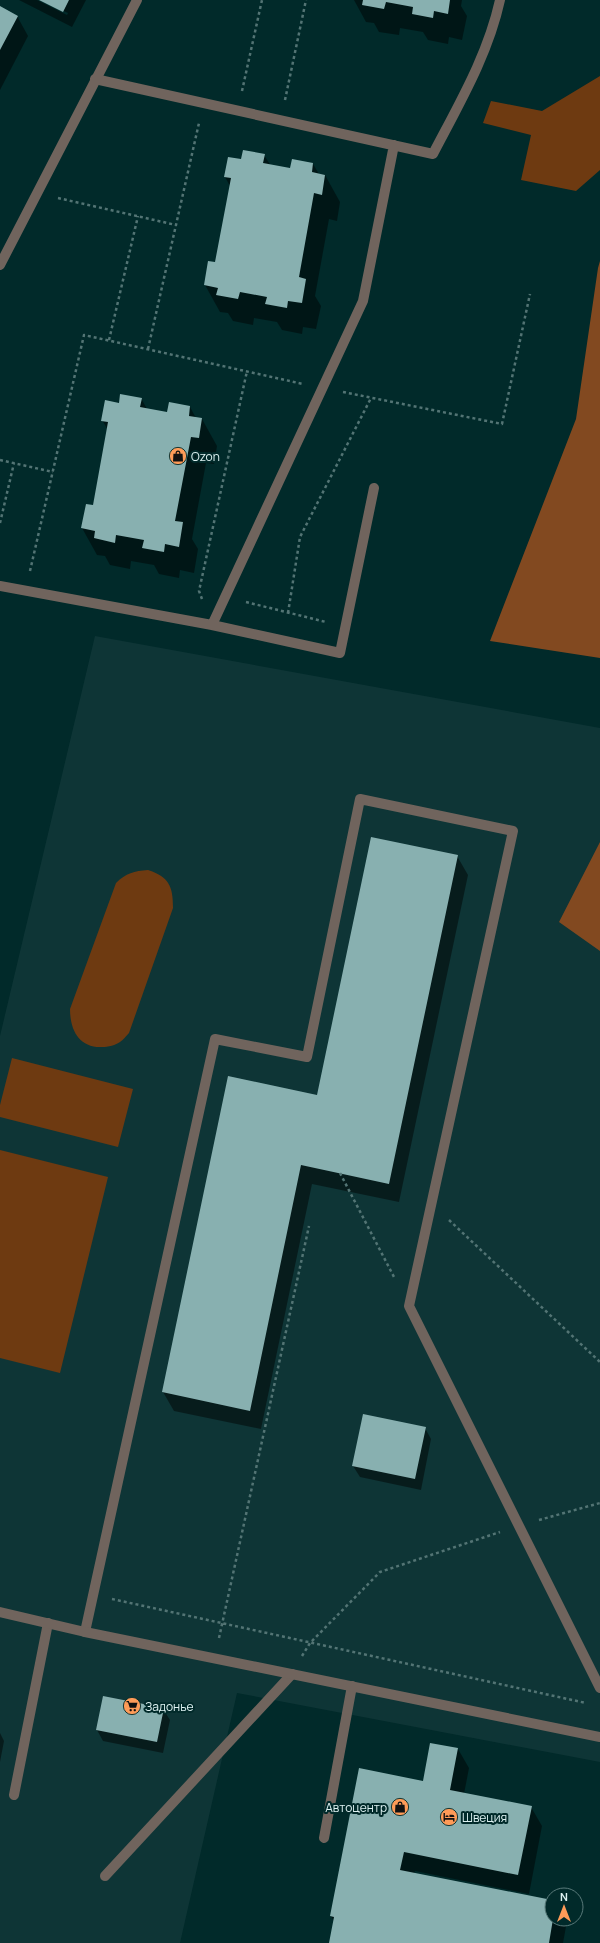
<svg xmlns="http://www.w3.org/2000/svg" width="600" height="1943" viewBox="0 0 600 1943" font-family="Manrope,sans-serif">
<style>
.built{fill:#0e3536}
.green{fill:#6e3a11}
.forest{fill:#824920}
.shadow{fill:#0007}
.building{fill:#88b0b0}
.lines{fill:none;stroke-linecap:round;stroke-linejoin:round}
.path{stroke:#537474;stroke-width:2.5;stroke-dasharray:3 3;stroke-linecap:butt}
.service{stroke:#70645d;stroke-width:10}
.minor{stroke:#70645d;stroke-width:10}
.labels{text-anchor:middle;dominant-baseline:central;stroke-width:4;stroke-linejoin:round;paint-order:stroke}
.poi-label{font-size:12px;fill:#def2f2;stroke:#012a2a;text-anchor:start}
</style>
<rect width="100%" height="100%" fill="#012a2a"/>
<path class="built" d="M95 636 600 728V1762L237 1693 180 1943H0V1036Z"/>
<path class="green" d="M600 76V170L576 191 521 180 531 135 483 123 491 101 542 111Z
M148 870C169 877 173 886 173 908L129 1033C126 1036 123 1040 120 1042 116 1045 108 1047 102 1047 79 1048 70 1030 70 1009L116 883C126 873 134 871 148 870Z
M12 1058 133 1089 118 1147 0 1117V1105Z
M0 1150 108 1177 60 1373 0 1358Z"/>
<path class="forest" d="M600 261V658L490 641 576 419 598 268Z
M600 842V951L559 922Z"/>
<path class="shadow" d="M19 0H37L67 15 68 13 41 0H86L72 27Z
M354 0H462L461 6 467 16 462 40 449 37 448 44 428 40 423 32 400 28 399 35 379 32 374 23 366 22Z
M0 8 17 16 28 36 0 90Z
M264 155 271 166 291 169 313 164 319 174 325 175 340 202 337 221 329 219 315 296 321 306 316 329 303 327 302 334 282 330 277 322 254 318 253 325 233 321 228 313 220 312 205 285 216 263 230 186 225 177 242 160Z
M141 398 147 409 168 413 190 407 196 418 202 419 217 446 214 464 206 463 192 539 198 549 194 573 180 570 179 578 159 574 154 565 131 561 130 569 110 565 105 556 97 555 82 528 86 505 93 506 108 430 102 420 119 404Z
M457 856 468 875 399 1202 312 1184 261 1429 174 1411 163 1392 318 1096Z
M425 1428 431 1439 421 1490 360 1477 353 1466Z
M163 1709 170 1720 163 1753 103 1741 97 1730Z
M0 1733 4 1741 0 1762Z
M458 1749 469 1768 464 1794 531 1807 542 1826 529 1894 415 1871 414 1874 552 1901V1919H566L567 1921 563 1943H330L334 1921 331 1916 424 1782Z"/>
<path class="building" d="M39 0H69L63 12Z
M363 0H450L448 14 434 11 433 18 412 14 413 7 386 2 384 9 362 5Z
M0 6 18 16 0 50Z
M243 150 265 154 263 163 290 168 292 159 313 163 312 172 325 175 322 195 314 193 299 277 306 279 302 303 288 301 287 308 265 304 267 297 240 292 238 299 216 295 218 288 204 285 208 261 215 262 231 178 224 177 228 157 241 159Z
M120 394 142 398 140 407 167 412 169 402 190 406 189 416 202 418 199 438 191 437 175 521 183 522 179 547 165 544 164 552 142 548 144 540 116 535 115 543 94 538 95 531 81 528 86 504 93 505 108 422 101 421 105 400 119 403Z
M371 837 458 855 389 1184 301 1165 250 1411 162 1392 228 1076 317 1095Z
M363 1414 426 1427 415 1479 352 1466Z
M103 1696 164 1708 157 1742 96 1730Z
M430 1743 458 1748 450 1790 532 1806 518 1875 404 1852 400 1870 552 1900V1919H553L549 1943H329L334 1917 330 1916 359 1768 423 1781Z"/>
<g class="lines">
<path class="path" d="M242 91 262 0
M285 100 306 0
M58 198 176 225
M109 340 138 216
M148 349 199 123
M343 392 502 424 530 294
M0 460 53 472
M0 523 14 463
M30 571 84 335 303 384
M202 599 199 591 247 371
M246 602 326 622
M288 613 300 537 371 398
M340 1173 394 1277
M449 1220 600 1362
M539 1520 600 1503
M112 1599 586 1703
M219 1638 309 1226
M302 1656 310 1643 380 1572 500 1532"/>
<path class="service" d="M95 79 433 154C459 104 488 55 500 0
M0 586 212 625 363 301 394 145
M212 625 340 653 374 488
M85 1632 215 1039 307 1057 360 799 513 831 409 1306 600 1688
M14 1795 48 1623
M324 1838 352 1686
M105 1876 292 1674"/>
<path class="minor" d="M0 265 137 0
M0 1612 85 1632 600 1737"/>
</g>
<defs>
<symbol id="shop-disc" viewBox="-11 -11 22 22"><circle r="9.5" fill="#fe9b58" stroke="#012a2a"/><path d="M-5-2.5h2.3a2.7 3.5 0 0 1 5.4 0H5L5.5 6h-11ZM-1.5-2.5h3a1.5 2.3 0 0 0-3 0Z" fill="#111"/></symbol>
<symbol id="supermarket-disc" viewBox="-11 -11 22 22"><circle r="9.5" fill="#fe9b58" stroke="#012a2a"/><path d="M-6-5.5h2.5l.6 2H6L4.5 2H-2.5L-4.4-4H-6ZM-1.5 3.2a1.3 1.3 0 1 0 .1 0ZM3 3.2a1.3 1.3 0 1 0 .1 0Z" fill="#111"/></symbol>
<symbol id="hotel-disc" viewBox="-11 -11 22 22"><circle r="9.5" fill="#fe9b58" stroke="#012a2a"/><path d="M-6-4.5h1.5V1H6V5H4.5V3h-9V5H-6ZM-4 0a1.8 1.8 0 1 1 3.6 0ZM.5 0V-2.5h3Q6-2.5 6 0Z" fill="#111"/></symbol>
</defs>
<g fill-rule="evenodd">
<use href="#shop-disc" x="168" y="446" width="20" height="20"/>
<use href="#supermarket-disc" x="122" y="1696" width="20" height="20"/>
<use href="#shop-disc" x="390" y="1797" width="20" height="20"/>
<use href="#hotel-disc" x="439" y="1807" width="20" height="20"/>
</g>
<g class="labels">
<g class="poi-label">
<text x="191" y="456">Ozon</text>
<text x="145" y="1706">Задонье</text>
<text x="387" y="1807" text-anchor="end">Автоцентр</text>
<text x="462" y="1817">Швеция</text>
</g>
</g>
<g transform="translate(564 1907)"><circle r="19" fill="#012a2a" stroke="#597a7a"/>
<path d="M0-3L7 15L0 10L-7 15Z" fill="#fe9b58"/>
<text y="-6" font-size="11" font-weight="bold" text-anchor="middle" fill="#def2f2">N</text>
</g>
</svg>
